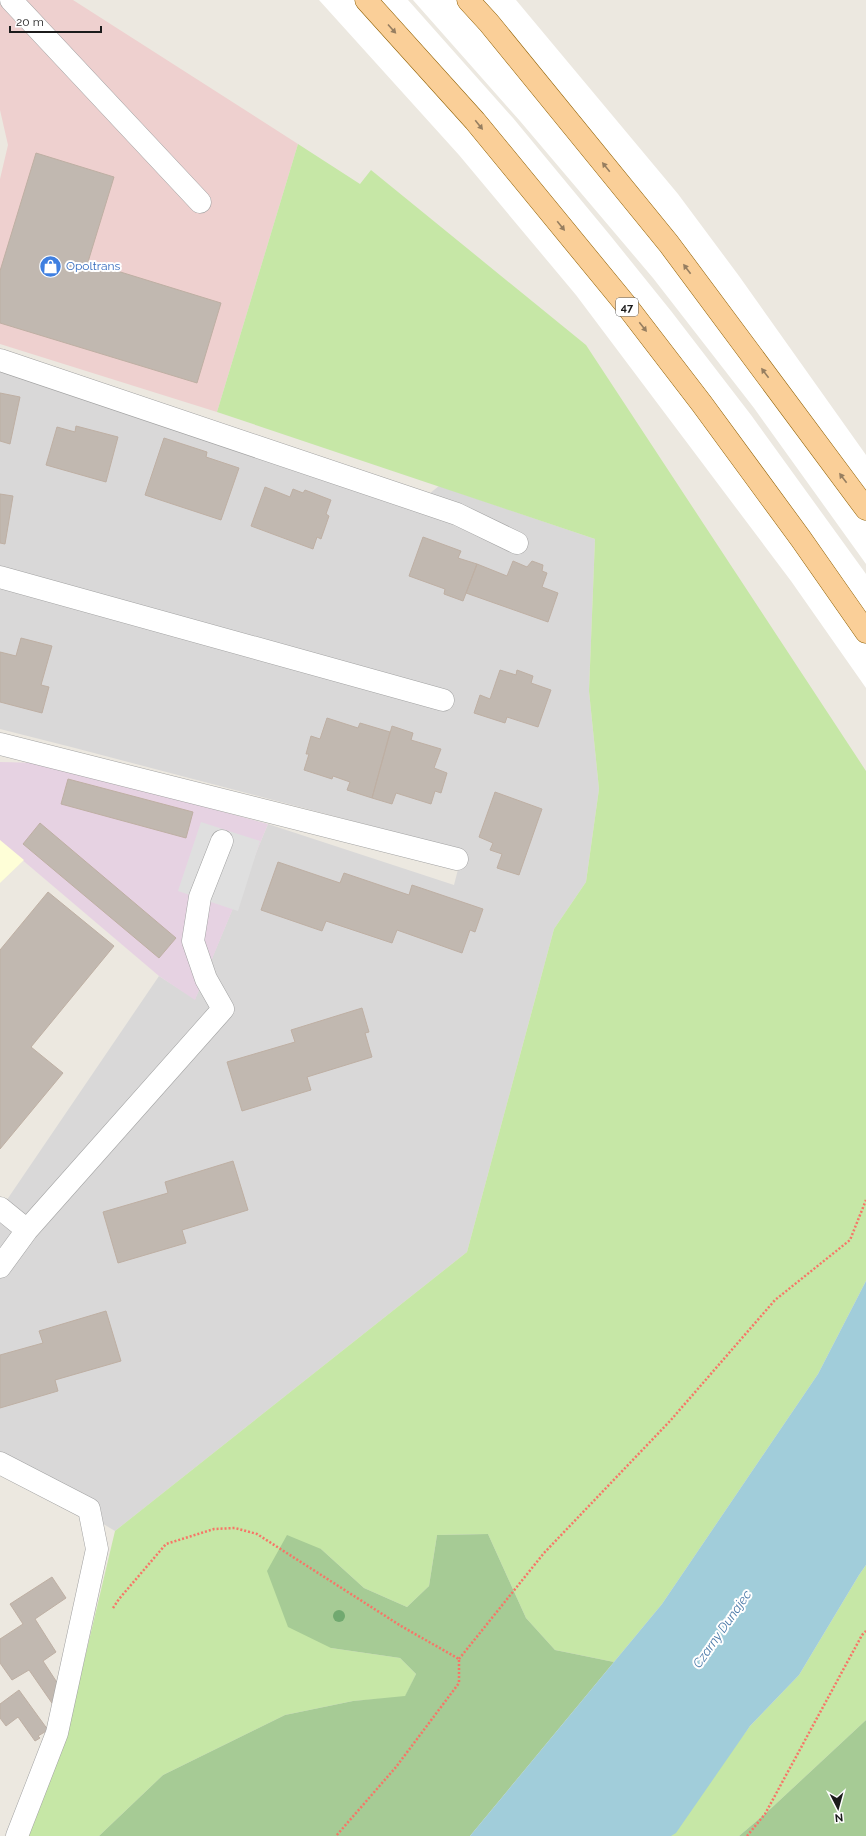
<svg xmlns="http://www.w3.org/2000/svg" width="866" height="1836" viewBox="0 0 866 1836" font-family="Raleway,sans-serif">
<style>
.residential{fill:#d9d8d8}
.commercial{fill:#eed0cf}
.industrial{fill:#e6d2e2}
.education{fill:#fefed7}
.grass{fill:#c6e7a6}
.forest{fill:#a6cb95}
.parking{fill:#dfdfdf}
.water{fill:#a1cdda}
.pier{fill:#fff}
.building{fill:#c1b8b0;stroke:#beafa3}
.lines{fill:none;stroke-linecap:round;stroke-linejoin:round}
.minor-casing{stroke:#a2a2a2;stroke-width:23}
.major-casing{stroke:#8f6003;stroke-width:23}
.path{stroke:#f77567;stroke-width:2.5;stroke-dasharray:2 2;stroke-linecap:butt}
.minor{stroke:#fff;stroke-width:22}
.major{stroke:#facf98;stroke-width:22}
.tree{fill:#71a970}
.oneway{fill:#967e60}
.labels{text-anchor:middle;dominant-baseline:central;stroke-width:4;stroke-linejoin:round;paint-order:stroke}
.shield{fill:#fff;stroke:#5f5f5f;stroke-width:1}
.shield-label{font-size:11px;font-weight:bold;fill:#1b1b1b}
.shop-label{font-size:12px;fill:#366cbe;stroke:#fff;text-anchor:start}
.water-label{font-size:13px;font-style:italic;fill:#4a79a8;stroke:#fff}
</style>
<rect width="100%" height="100%" fill="#ece8e0"/>
<path class="residential" d="M0 372 50 383 410 509 439 486 595 539 589 691 599 789 586 882 554 929 467 1252 115 1531 0 1462V1210L159 976 195 999 268 824 454 885 463 850 75 748 0 729Z"/>
<path class="commercial" d="M0 0H73L298 144 217 412 0 344V179L8 145 0 110Z"/>
<path class="industrial" d="M0 762 44 763 268 824 195 1000 159 976 0 841Z"/>
<path class="education" d="M0 840 24 860 0 883Z"/>
<path class="grass" d="M298 144 360 184 371 170 586 345 866 771V1281L818 1374 662 1604 614 1662 555 1650 526 1618 488 1534 437 1535 429 1586 407 1607 364 1588 321 1549 331 1648 400 1658 416 1674 405 1697 353 1701 285 1715 163 1775 99 1836H28L73 1708 115 1531 467 1252 554 929 586 882 599 789 589 691 595 539 217 412Z
M866 1565V1720L765 1814 739 1836H668L750 1726 799 1675 859 1575Z"/>
<path class="forest" d="M488 1534 526 1618 555 1650 614 1662 470 1836H99L163 1775 285 1715 353 1701 405 1696 416 1674 400 1658 331 1648 288 1627 267 1571 287 1535 321 1549 364 1588 407 1607 429 1586 437 1535Z
M866 1720V1836H739L765 1814Z"/>
<path class="parking" d="M201 822 260 841 238 911 178 891Z"/>
<path class="water" d="M866 1281V1565L859 1575 799 1675 750 1726 676 1833 671 1836H470L662 1604 818 1374Z"/>
<path class="pier" d="M319 0H408L513 118 609 234 671 311 751 415 866 574V688L791 581 576 295 459 155Z
M413 0H516L678 194 739 276 866 455V564L754 408 653 278 520 121Z"/>
<path class="building" d="M36 153 114 177 88 262 221 303 197 383 0 323V271Z
M0 393 20 397 10 444 0 441Z
M76 426 118 437 106 482 46 465 57 427 75 432Z
M164 438 207 452 206 457 239 468 221 520 145 495Z
M265 487 290 497 293 489 303 493 305 490 331 500 326 514 329 516 321 539 317 537 313 549 251 526Z
M0 494 13 496 5 544 0 543Z
M423 537 461 551 458 558 477 564 463 601 444 594 445 589 409 576Z
M513 561 527 567 532 561 543 565 542 571 547 573 542 587 558 593 548 622 466 593 477 564 507 576Z
M21 638 52 646 41 685 49 687 42 713 0 702V652L16 656Z
M500 670 516 675 517 670 533 676 531 683 551 690 538 727 507 717 505 723 474 713 480 695 490 699Z
M327 718 358 728 360 723 390 732 372 798 347 790 350 782 333 776 332 779 304 770 309 754H306L311 736 320 739Z
M392 726 413 733 411 740 441 749 434 768 447 773 441 793 435 791 431 804 396 793 392 804 372 798Z
M68 779 193 812 186 838 61 804Z
M495 792 542 809 519 875 497 868 502 854 490 850 493 843 479 837Z
M40 823 176 938 159 958 23 844Z
M278 862 340 883 344 873 409 895 412 885 483 909 475 932 470 930 462 953 397 930 392 943 326 921 322 931 261 910Z
M48 892 114 946 31 1047 63 1073 0 1149V950Z
M362 1008 369 1032 365 1033 372 1057 307 1077 311 1090 242 1111 227 1062 295 1042 291 1030Z
M233 1161 248 1210 182 1230 186 1243 118 1263 103 1212 168 1193 165 1182Z
M106 1311 121 1361 55 1380 58 1391 0 1408V1355L43 1343 39 1331Z
M52 1577 66 1598 35 1619 56 1652 43 1661 58 1684 54 1706 29 1670 12 1680 0 1663V1639L23 1624 10 1604Z
M19 1690 48 1730 38 1736 40 1738 35 1741 18 1717 6 1726 0 1718V1704Z"/>
<g class="lines">
<defs>
<path id="minor" d="M11 0 200 202
M0 360 457 514 517 543
M0 577 443 700
M0 744 457 859
M0 1208 27 1230
M0 1267 27 1230 223 1009 206 979 193 941 200 897 222 841
M0 1463 89 1509 97 1549 57 1733 17 1836"/>
<path id="major" d="M366 0 475 121 626 305 702 404 801 539 866 632
M468 0 489 23 669 244 866 509"/>
</defs>
<use href="#minor" class="minor-casing"/>
<use href="#major" class="major-casing"/>
<path class="path" d="M113 1608 119 1599 166 1544 214 1529 235 1528 257 1534 401 1626 459 1659V1683L396 1767 336 1836
M459 1659 544 1553 670 1421 775 1300 850 1240 866 1200
M747 1836 765 1814 862 1635 866 1631"/>
<use href="#minor" class="minor"/>
<use href="#major" class="major"/>
</g>
<circle class="tree" cx="339" cy="1616" r="6"/>
<defs><path id="oneway-solid" d="M-6-.8H1V-3.2L6.5 0L1 3.2V.8H-6Z"/></defs>
<g class="oneway">
<use href="#oneway-solid" transform="translate(392 29) rotate(48)"/>
<use href="#oneway-solid" transform="translate(479 125) rotate(51)"/>
<use href="#oneway-solid" transform="translate(606 167) rotate(-129)"/>
<use href="#oneway-solid" transform="translate(561 226) rotate(51)"/>
<use href="#oneway-solid" transform="translate(687 269) rotate(-127)"/>
<use href="#oneway-solid" transform="translate(643 327) rotate(52)"/>
<use href="#oneway-solid" transform="translate(765 373) rotate(-127)"/>
<use href="#oneway-solid" transform="translate(843 478) rotate(-127)"/>
</g>
<defs>
<symbol id="shop-disc" viewBox="-11 -11 22 22"><circle r="9.5" fill="#3f7fe0" stroke="#fff"/><path d="M-5-2.5h2.3a2.7 3.5 0 0 1 5.4 0H5L5.5 6h-11ZM-1.5-2.5h3a1.5 2.3 0 0 0-3 0Z" fill="#fff"/></symbol>
</defs>
<g fill-rule="evenodd">
<use href="#shop-disc" x="38" y="254" width="25" height="25"/>
</g>
<g class="labels">
<rect class="shield" x="616" y="298" width="22" height="18" rx="3"/>
<g class="shield-label">
<text x="627" y="307">47</text>
</g>
<g class="shop-label">
<text x="66" y="266">Opoltrans</text>
</g>
<g class="water-label">
<text transform="translate(722 1629) rotate(-55)">Czarny Dunajec</text>
</g>
</g>
<g transform="translate(838 1808) rotate(174)" stroke="#ffffff" stroke-width="3" paint-order="stroke">
<path d="M0-3L7 15L0 10L-7 15Z" fill="#1b1b1b"/>
<text y="-6" font-size="11" font-weight="bold" text-anchor="middle" fill="#1b1b1b">N</text>
</g>
<path d="M10 26v6h91v-6" fill="none" stroke="#1b1b1b" stroke-width="2"/>
<text x="16" y="26" font-size="12" fill="#1b1b1b" stroke="#ffffff" stroke-width="3" paint-order="stroke">20 m</text>
</svg>
